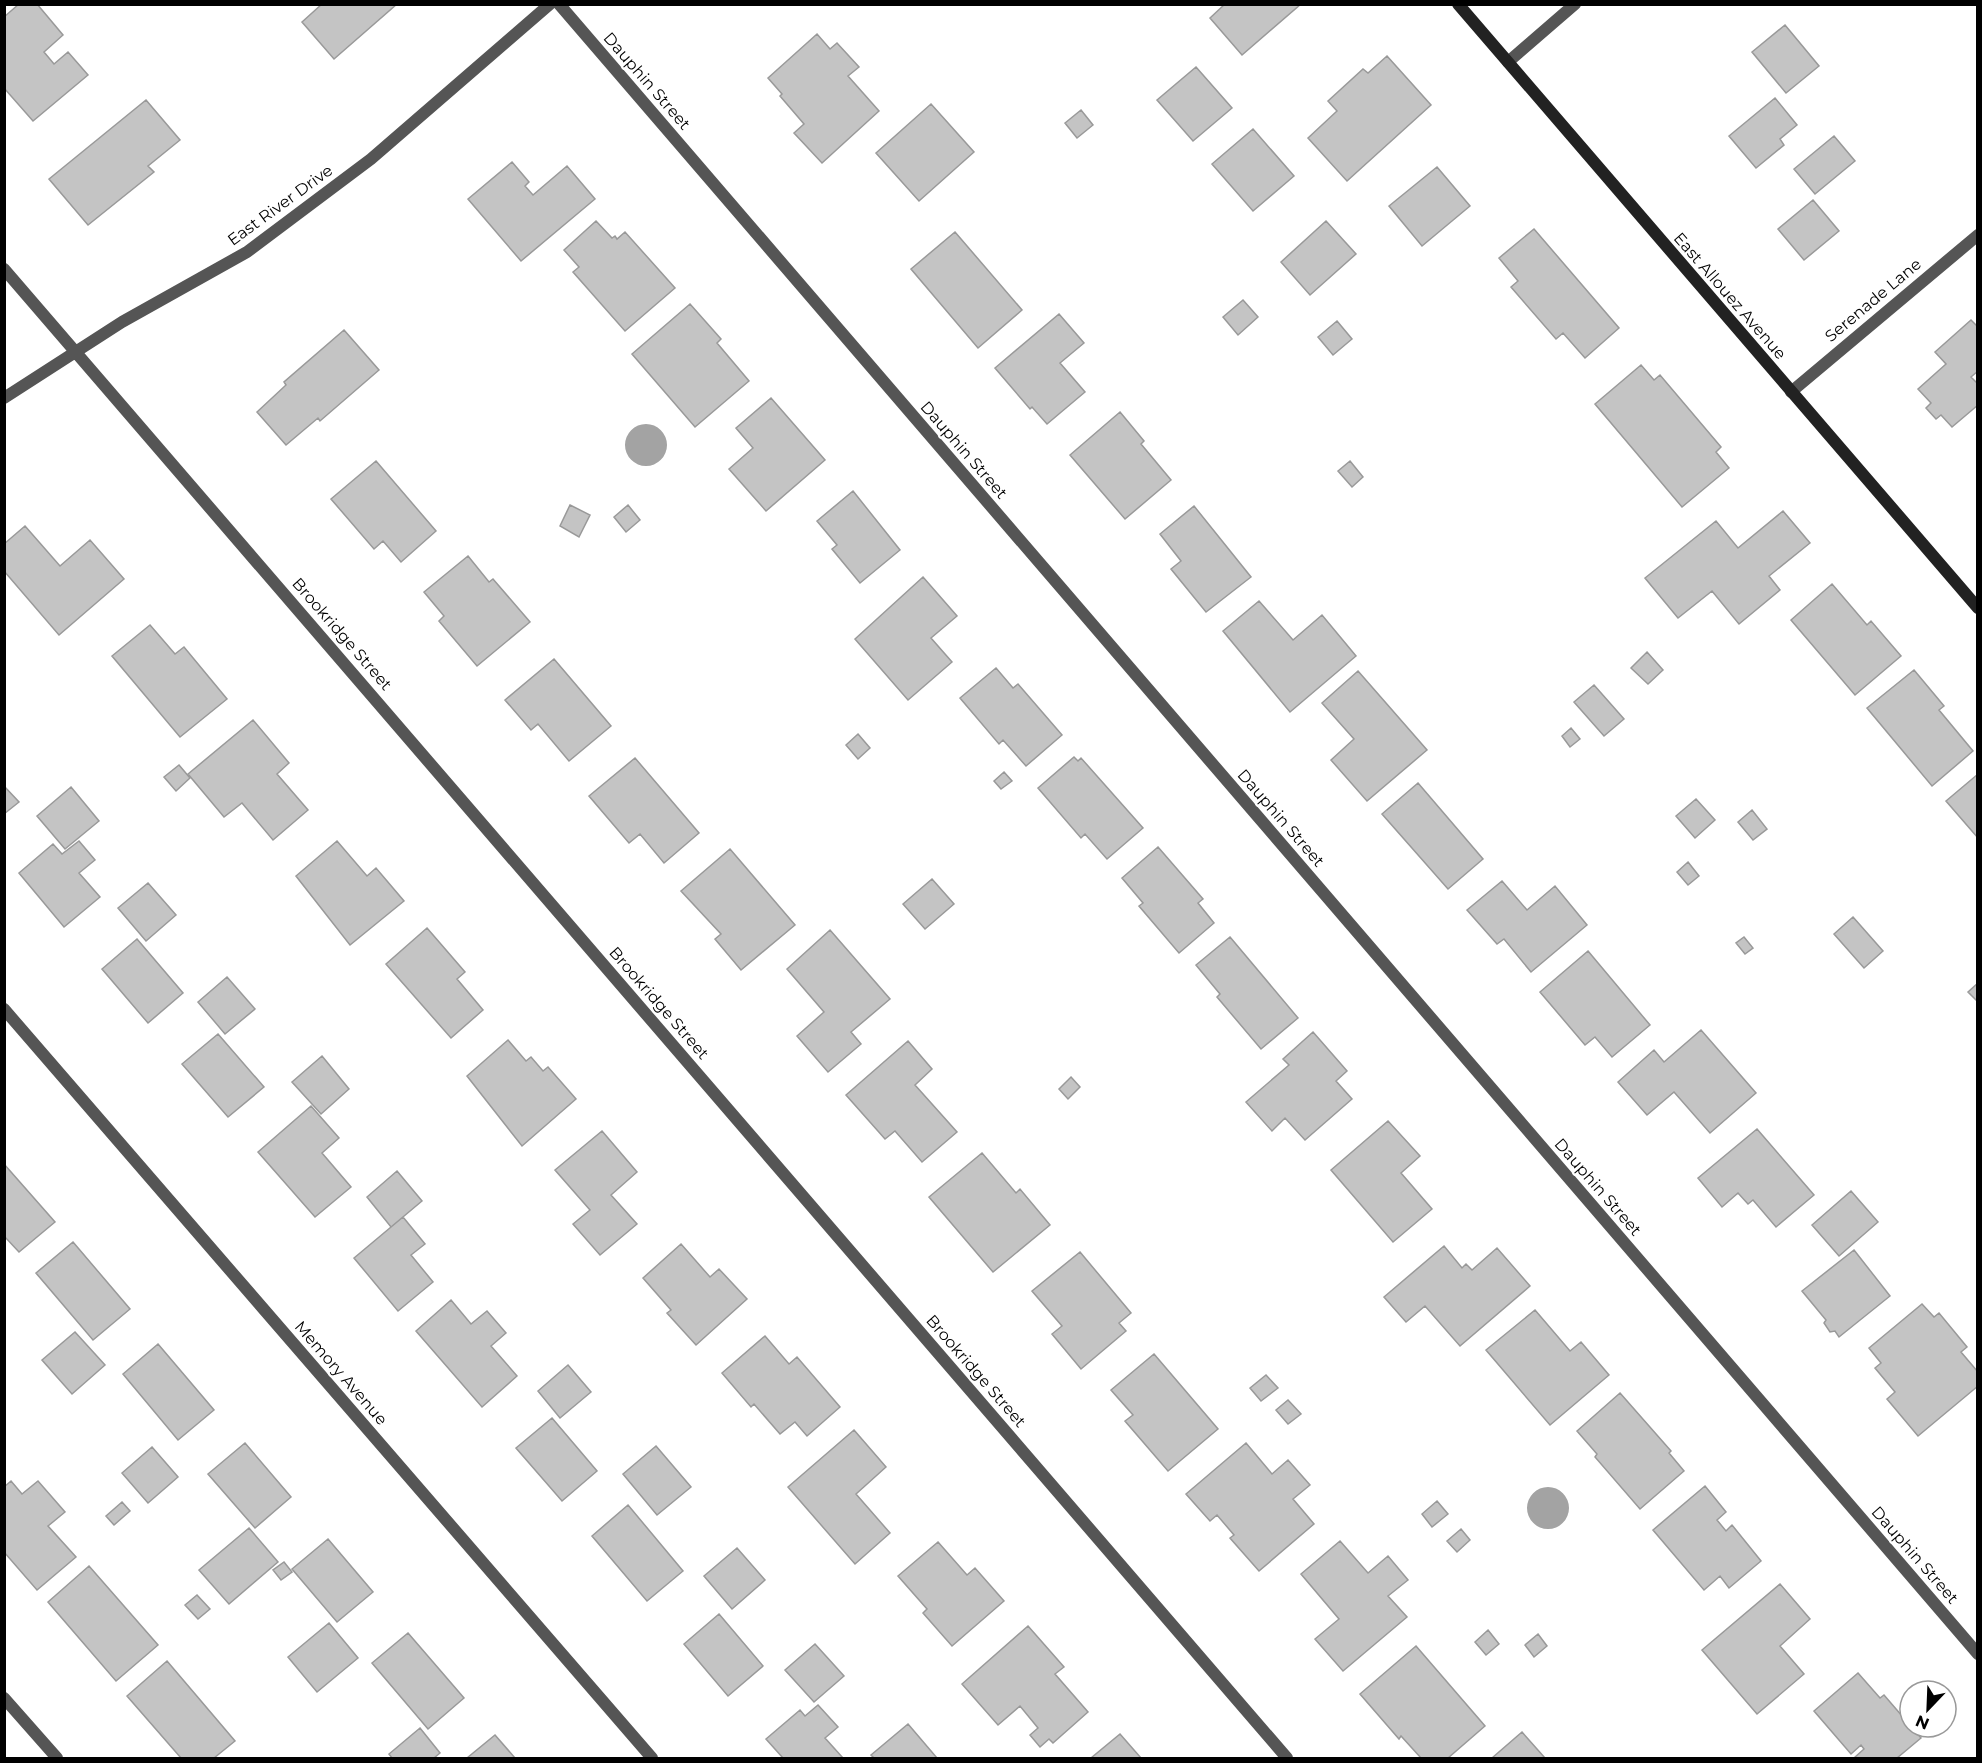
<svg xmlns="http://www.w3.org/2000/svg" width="1982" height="1763" viewBox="0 0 1982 1763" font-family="Montserrat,sans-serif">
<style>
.water{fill:#a3a3a3}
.building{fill:#c4c4c4;stroke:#999;stroke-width:1.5}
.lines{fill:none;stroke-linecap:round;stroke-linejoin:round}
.street{stroke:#555;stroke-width:12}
.secondary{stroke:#222;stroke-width:12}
.labels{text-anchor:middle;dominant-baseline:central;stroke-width:4.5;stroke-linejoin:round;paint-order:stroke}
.street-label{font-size:16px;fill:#000;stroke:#fff}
</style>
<rect width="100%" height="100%" fill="#fff"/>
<path class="water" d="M625 445a21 21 0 1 1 42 0a21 21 0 1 1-42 0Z
M1527 1508a21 21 0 1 1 42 0a21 21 0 1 1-42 0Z"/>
<path class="building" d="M19 4H37L63 35 44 52 54 64 68 52 88 75 33 121 4 88V17Z
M322 4H397L334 59 302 22Z
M1225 4H1301L1242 55 1210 18Z
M1785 25 1819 66 1786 93 1752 52Z
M817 34 830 49 837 43 859 67 848 76 879 111 822 163 794 133 804 124 780 96 782 94 768 78Z
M1387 56 1431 105 1347 181 1308 138 1337 111 1328 101 1363 69 1368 73Z
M1196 67 1232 108 1193 141 1157 100Z
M1775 98 1797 125 1780 139 1784 145 1756 168 1729 136Z
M146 100 180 140 148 166 154 172 88 225 49 179Z
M931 104 974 152 919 201 876 153Z
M1081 110 1093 125 1077 138 1065 123Z
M1253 129 1294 176 1253 211 1212 164Z
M1834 136 1855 161 1815 194 1794 169Z
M512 162 529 182 525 186 533 195 567 166 595 199 521 261 468 199Z
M1437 167 1470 206 1422 246 1389 206Z
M1813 200 1839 231 1804 260 1778 229Z
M596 221 612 238 615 236 617 239 625 232 675 288 625 331 573 272 579 267 564 250Z
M1326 221 1356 254 1310 295 1281 262Z
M1534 229 1619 328 1585 358 1563 333 1556 339 1511 287 1518 281 1499 258Z
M955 232 1022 310 978 348 911 269Z
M1243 300 1258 317 1238 335 1223 317Z
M690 304 721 339 717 343 749 381 695 427 632 354Z
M1059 314 1084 343 1060 363 1085 392 1047 424 1032 407 1030 409 995 368Z
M1971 320 1978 327V371L1971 377 1978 384V405L1952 427 1941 415 1936 419 1926 408 1931 403 1918 389 1946 364 1935 352Z
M1337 321 1352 339 1333 355 1318 337Z
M344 330 379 370 320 421 318 418 286 445 257 412 286 385 284 382Z
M1641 365 1654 380 1660 375 1721 447 1716 452 1729 468 1682 507 1595 404Z
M771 398 825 460 766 511 729 469 753 448 736 428Z
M1120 412 1144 441 1141 444 1171 480 1125 519 1070 455Z
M376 461 436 531 401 562 383 541 374 549 331 499Z
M1350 461 1363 477 1352 487 1338 471Z
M853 491 900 550 860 583 832 549 837 545 817 521Z
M570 505 590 515 579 537 560 526Z
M628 505 640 520 626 532 614 517Z
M1194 506 1251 577 1206 612 1171 569 1181 561 1160 534Z
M1783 511 1810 543 1769 576 1780 590 1739 624 1712 591 1678 618 1645 578 1716 521 1738 548Z
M25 526 60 566 90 540 124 579 59 635 4 571V544Z
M468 556 489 582 493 579 530 622 477 666 439 621 444 616 424 592Z
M923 577 957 616 931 638 952 662 908 700 855 639Z
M1832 584 1867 625 1871 621 1901 656 1855 695 1791 620Z
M1259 601 1293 640 1322 615 1356 656 1290 712 1223 631Z
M150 625 175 654 184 647 227 699 180 737 112 656Z
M1647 652 1663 670 1648 684 1631 668Z
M554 659 611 726 569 761 538 724 531 730 505 700Z
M996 668 1013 688 1018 684 1062 735 1026 766 1003 740 999 744 960 698Z
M1914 670 1944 706 1939 710 1973 751 1932 786 1867 708Z
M1358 671 1427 750 1367 801 1331 760 1354 739 1322 703Z
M1594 685 1624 719 1604 736 1574 702Z
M253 720 289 763 277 774 308 810 273 840 242 803 224 817 188 774Z
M1571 728 1580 739 1570 747 1562 736Z
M858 734 870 748 858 759 846 745Z
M1074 757 1078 761 1081 758 1143 828 1107 859 1085 834 1081 838 1038 788Z
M635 758 699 833 664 863 640 834 629 843 589 796Z
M179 765 190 778 176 791 164 777Z
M1004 772 1012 781 1001 789 994 781Z
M1978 774V838L1946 801Z
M1418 783 1483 859 1448 889 1382 814Z
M4 786 19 802 4 814Z
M71 787 99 821 65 849 37 816Z
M1696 799 1715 820 1695 838 1676 816Z
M1752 810 1767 829 1753 840 1738 822Z
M79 841 95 860 79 873 100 897 64 927 19 873 53 844 62 854Z
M337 841 367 876 376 868 404 901 350 945 296 876Z
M1158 847 1203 899 1198 903 1214 923 1179 953 1139 906 1143 903 1122 878Z
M730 849 795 925 741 970 715 939 721 934 681 891Z
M1688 862 1699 876 1688 885 1677 872Z
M932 879 954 904 925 929 903 904Z
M1502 881 1527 910 1555 886 1587 925 1531 972 1504 939 1497 944 1467 910Z
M148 883 176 915 146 941 118 908Z
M1853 917 1883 951 1864 968 1834 934Z
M427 928 465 972 457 979 483 1010 451 1038 386 964Z
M830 930 890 999 851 1032 861 1044 828 1072 797 1036 824 1012 787 969Z
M1230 937 1298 1018 1261 1049 1217 997 1220 994 1196 965Z
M1744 937 1753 948 1745 954 1736 943Z
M137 939 183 993 148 1023 102 969Z
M1588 951 1650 1025 1612 1057 1595 1037 1585 1045 1540 992Z
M227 977 255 1009 225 1034 198 1002Z
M1978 983V1002L1968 992Z
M1701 1030 1756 1093 1710 1133 1674 1092 1647 1115 1618 1082 1654 1050 1664 1062Z
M1313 1032 1347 1071 1336 1081 1352 1099 1305 1140 1285 1118 1272 1131 1246 1102 1289 1065 1283 1059Z
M218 1034 264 1087 228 1117 182 1064Z
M508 1040 526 1061 531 1057 543 1071 548 1067 576 1099 522 1146 467 1076Z
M908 1041 932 1069 915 1085 957 1132 922 1162 895 1131 885 1139 846 1095Z
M322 1056 349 1089 321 1114 292 1082Z
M1071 1077 1080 1087 1068 1099 1059 1089Z
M311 1106 339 1138 322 1153 351 1187 315 1217 258 1152Z
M1388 1121 1420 1156 1401 1173 1432 1209 1393 1242 1331 1170Z
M1757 1129 1814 1195 1776 1227 1753 1200 1748 1204 1738 1193 1722 1207 1698 1178Z
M602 1131 637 1172 611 1195 637 1224 600 1255 573 1224 590 1210 555 1170Z
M982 1153 1016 1193 1020 1189 1050 1225 993 1272 929 1197Z
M4 1164 55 1222 19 1252 4 1236Z
M397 1171 422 1201 391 1227 367 1197Z
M1851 1191 1878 1222 1839 1256 1812 1225Z
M403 1217 425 1244 411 1255 433 1282 398 1311 354 1258Z
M73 1242 130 1309 93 1340 36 1273Z
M681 1244 710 1277 719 1269 747 1299 696 1345 667 1313 671 1310 643 1278Z
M1444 1246 1462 1268 1466 1264 1472 1270 1497 1248 1530 1286 1460 1346 1425 1306 1406 1322 1384 1297Z
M1854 1250 1890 1296 1839 1337 1835 1331 1830 1332 1824 1323 1826 1320 1802 1291Z
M1080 1252 1131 1313 1119 1323 1126 1331 1081 1369 1052 1334 1062 1326 1032 1291Z
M451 1300 471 1324 487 1311 506 1333 491 1346 517 1376 482 1407 416 1331Z
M1922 1304 1934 1317 1939 1313 1967 1347 1961 1352 1978 1372V1386L1918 1436 1887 1399 1895 1392 1875 1368 1881 1363 1869 1348Z
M1535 1310 1570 1351 1581 1342 1609 1375 1550 1425 1486 1350Z
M75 1332 105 1365 72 1394 42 1360Z
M765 1336 789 1364 797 1357 840 1407 807 1436 795 1422 780 1434 754 1404 751 1407 722 1373Z
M158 1344 214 1410 178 1440 123 1374Z
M1154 1354 1218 1429 1168 1471 1125 1421 1133 1415 1111 1390Z
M568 1365 591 1392 560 1418 538 1391Z
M1266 1375 1278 1388 1261 1401 1250 1388Z
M1620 1393 1671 1451 1669 1453 1684 1471 1640 1509 1595 1457 1597 1454 1577 1431Z
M1288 1400 1301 1414 1288 1424 1276 1410Z
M552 1418 597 1471 562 1501 516 1448Z
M854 1430 886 1467 856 1494 890 1533 855 1564 788 1487Z
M245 1443 291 1497 255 1528 208 1474Z
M1246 1443 1272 1474 1288 1460 1310 1485 1293 1499 1314 1524 1259 1571 1230 1538 1234 1535 1217 1515 1210 1521 1186 1494Z
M656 1446 691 1487 657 1515 623 1474Z
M152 1447 178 1477 148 1503 122 1473Z
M11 1481 22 1494 38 1481 65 1512 48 1526 76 1557 37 1590 4 1552V1487Z
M1705 1486 1726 1512 1717 1520 1726 1531 1732 1525 1761 1561 1729 1588 1720 1576 1704 1590 1653 1530Z
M1437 1501 1448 1514 1432 1527 1422 1514Z
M122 1502 130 1511 114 1525 106 1516Z
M628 1505 683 1571 647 1601 592 1536Z
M249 1528 278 1562 229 1604 199 1570Z
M1461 1529 1470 1540 1457 1552 1447 1541Z
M328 1539 373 1592 337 1622 292 1569Z
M1340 1541 1368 1573 1388 1556 1408 1580 1388 1596 1407 1617 1343 1671 1315 1639 1339 1619 1301 1574Z
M938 1542 967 1575 975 1568 1004 1601 952 1646 923 1613 927 1609 898 1576Z
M737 1548 765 1580 732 1609 704 1576Z
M284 1562 292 1572 281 1580 273 1570Z
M89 1566 158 1645 116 1681 48 1602Z
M1780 1584 1810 1619 1780 1646 1804 1674 1757 1714 1702 1650Z
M197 1595 210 1609 198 1619 185 1605Z
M719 1614 763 1666 728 1696 684 1644Z
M329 1623 358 1658 317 1692 288 1657Z
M1028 1626 1064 1667 1055 1674 1088 1712 1053 1743 1049 1739 1040 1747 1030 1735 1038 1728 1020 1706 998 1725 962 1684Z
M1488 1630 1499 1644 1486 1655 1475 1642Z
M408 1633 464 1698 428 1729 372 1663Z
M1538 1634 1547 1646 1534 1657 1525 1645Z
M815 1644 844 1676 814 1702 785 1670Z
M1416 1646 1485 1726 1448 1758H1421L1401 1736 1399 1739 1360 1694Z
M167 1661 235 1741 214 1758H181L127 1696Z
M1858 1673 1880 1698 1884 1695 1921 1738 1897 1758H1854L1864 1749 1861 1745 1851 1754 1814 1711Z
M818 1705 838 1727 825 1738 843 1758H783L766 1739 800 1710 805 1716Z
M908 1724 937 1758H874L871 1755Z
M420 1728 440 1753 434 1758H392L389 1754Z
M1522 1732 1545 1758H1492Z
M1120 1734 1141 1758H1091Z
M495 1735 515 1758H467Z"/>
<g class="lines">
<path class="street" d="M559 4 1978 1654
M1508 62 1575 4
M4 269 1287 1758
M1791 392 1978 235
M4 398 122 322 247 252 371 159 550 4
M4 1009 652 1758
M4 1698 57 1758"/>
<path class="secondary" d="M1458 4 1978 608"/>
</g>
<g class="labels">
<g class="street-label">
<text transform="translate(647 81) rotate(49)">Dauphin Street</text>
<text transform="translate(280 205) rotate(-36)">East River Drive</text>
<text transform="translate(1730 296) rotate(49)">East Allouez Avenue</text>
<text transform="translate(1873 300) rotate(-40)">Serenade Lane</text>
<text transform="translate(964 450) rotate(49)">Dauphin Street</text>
<text transform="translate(342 634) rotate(49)">Brookridge Street</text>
<text transform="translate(1281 818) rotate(49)">Dauphin Street</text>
<text transform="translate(659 1003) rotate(49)">Brookridge Street</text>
<text transform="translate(1598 1187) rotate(49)">Dauphin Street</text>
<text transform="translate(976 1371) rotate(49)">Brookridge Street</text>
<text transform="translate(341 1373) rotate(49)">Memory Avenue</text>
<text transform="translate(1915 1555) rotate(49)">Dauphin Street</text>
</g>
</g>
<rect width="1982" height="1763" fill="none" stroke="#000000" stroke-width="12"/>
<g transform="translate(1928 1709) rotate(203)"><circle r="28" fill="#ffffff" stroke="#999999" stroke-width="1.5"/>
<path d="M0-4.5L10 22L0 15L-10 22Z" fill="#000000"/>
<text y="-9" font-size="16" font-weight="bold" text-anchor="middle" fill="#000000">N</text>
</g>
</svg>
